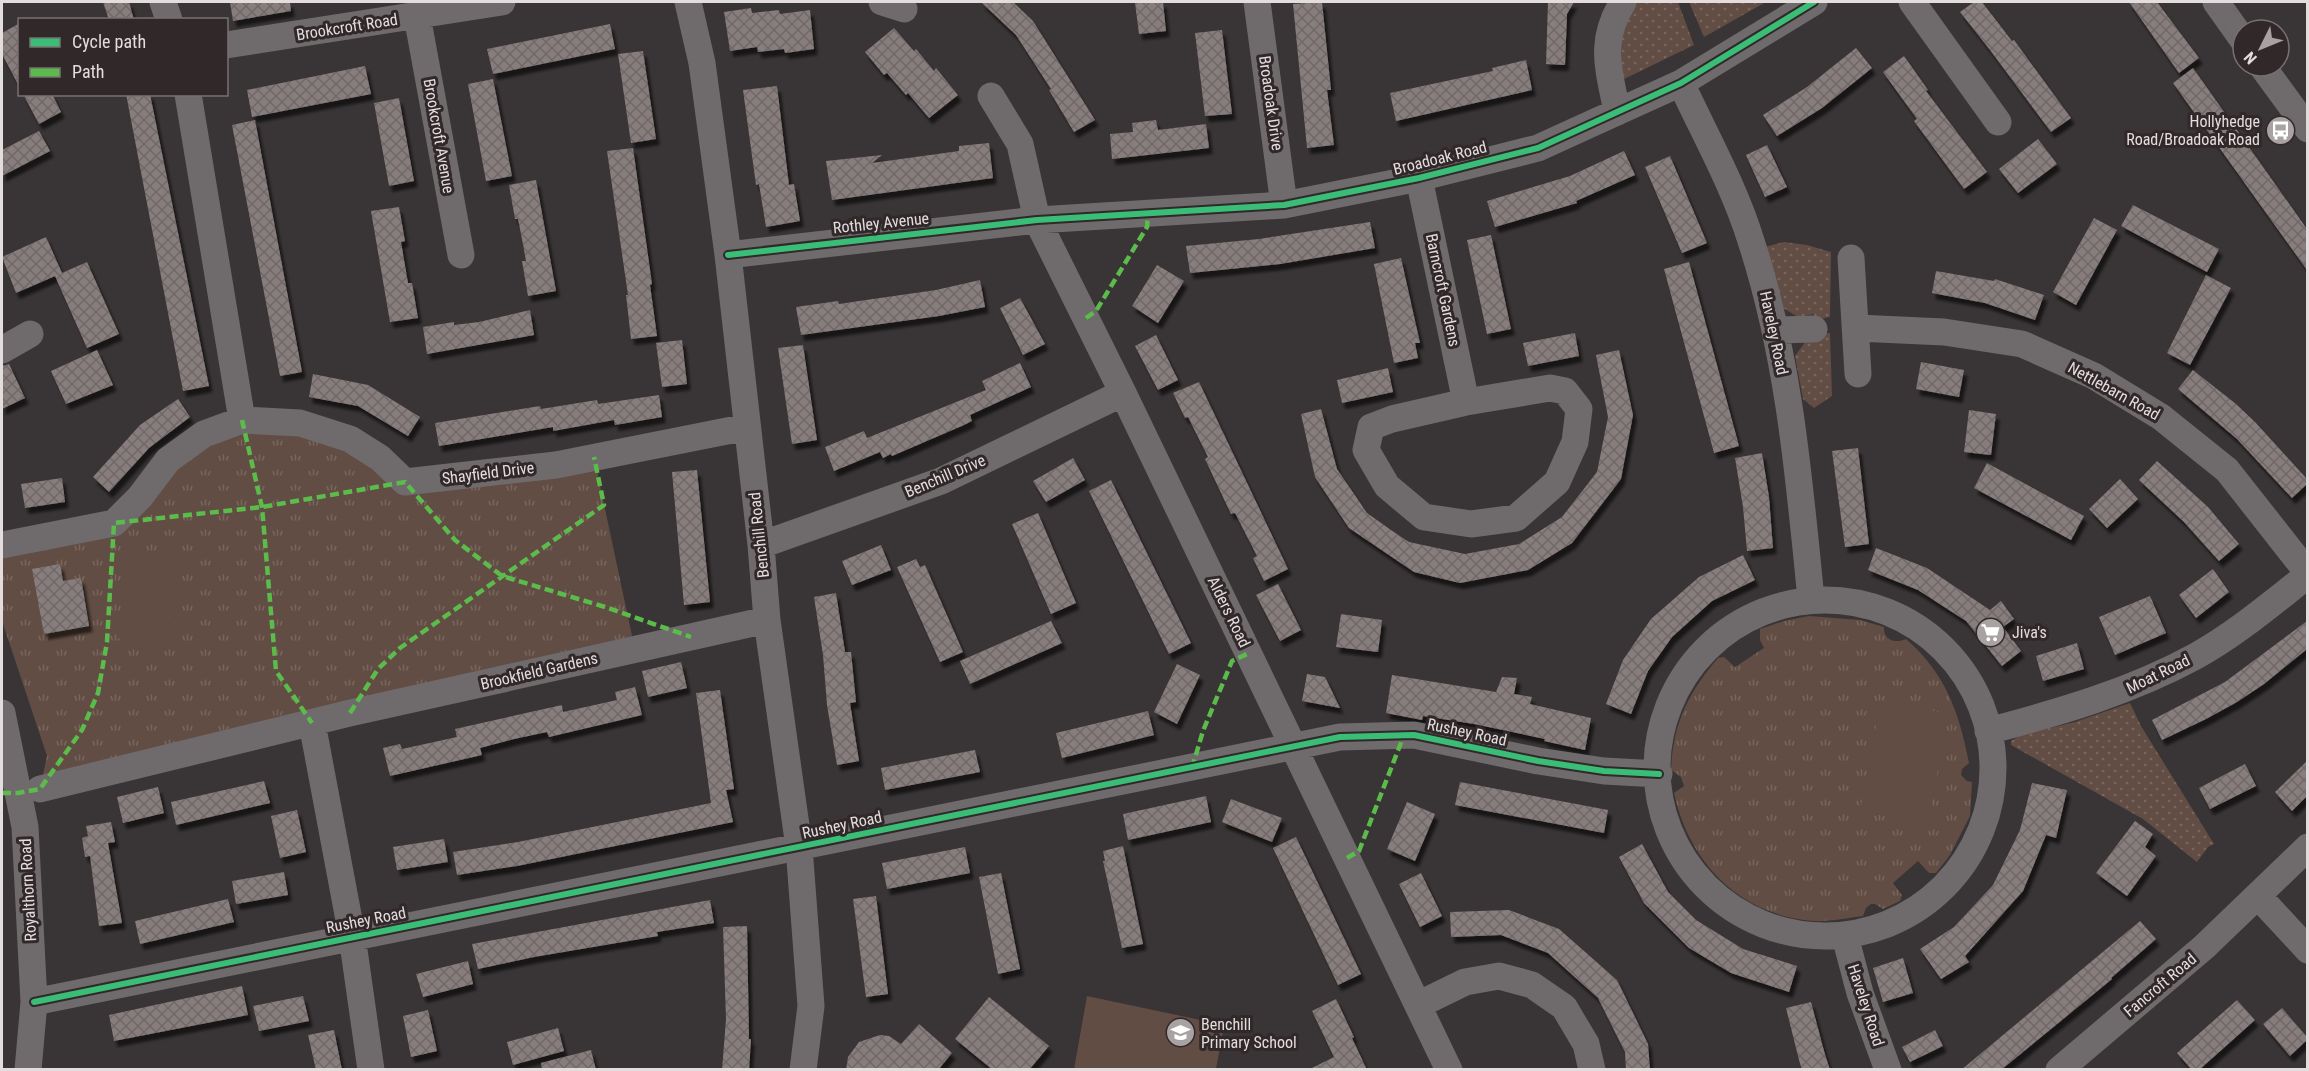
<svg xmlns="http://www.w3.org/2000/svg" width="2309" height="1071" viewBox="0 0 2309 1071" font-family="'Roboto Condensed',sans-serif">
<style>
.grass{fill:url(#grass-dots)}
.park{fill:url(#park-tufts)}
.pitch{fill:#614d43}
.building{fill:url(#building-cross-hatch);filter:url(#shadow)}
.lines{fill:none;stroke-linecap:round;stroke-linejoin:round}
.minor{stroke:#6f6a6c;stroke-width:27}
.tram{stroke:#6e6a6b;stroke-width:1.5}
.quiet{stroke:#5cbc4b;stroke-width:4.5;stroke-dasharray:9 4.5;stroke-linecap:butt}
.cycleway-casing{stroke:#31282a;stroke-width:10}
.cycleway{stroke:#3abd76;stroke-width:6}
.labels{text-anchor:middle;dominant-baseline:central;stroke-width:6;stroke-linejoin:round;paint-order:stroke}
.street-label{font-size:16px;fill:#e3ddde;stroke:#31282a}
.poi-label{font-size:16px;fill:#e3ddde;stroke:#31282a;text-anchor:start}
</style>
<defs>
<pattern id="grass-dots" width="8" height="8" patternUnits="userSpaceOnUse" patternTransform="scale(1.5)"><rect width="8" height="8" fill="#614d43"/><path d="M2 2h.1M6 6h.1" fill="none" stroke="#78665e" stroke-width="1.8" stroke-linecap="round"/></pattern>
<pattern id="park-tufts" width="24" height="20" patternUnits="userSpaceOnUse" patternTransform="scale(1.5)"><rect width="24" height="20" fill="#614d43"/><path d="M3 7l-1-3M5 7V3M7 7l1-3M15 17l-1-3M17 17v-4M19 17l1-3" fill="none" stroke="#78665e"/></pattern>
<pattern id="building-cross-hatch" width="8" height="8" patternUnits="userSpaceOnUse" patternTransform="scale(1.5)"><rect width="8" height="8" fill="#877d7c"/><path d="M0 0l8 8M0 8l8-8" fill="none" stroke="#706868"/></pattern>
<filter id="shadow"><feDropShadow dx="3.5" dy="6" stdDeviation="1.5" flood-color="#0009"/></filter>
</defs>
<rect width="100%" height="100%" fill="#393435"/>
<path class="grass" d="M1627 2H1678L1694 45 1618 82 1614 32Z
M1689 2H1766L1704 37Z
M1784 242 1807 245 1831 252 1830 317 1815 320 1814 314 1798 317 1783 308 1761 248Z
M1830 333 1832 396 1814 408 1803 399 1795 356 1811 334Z
M2130 703 2141 726 2214 844 2208 847 2197 862 2143 819 2011 745V741L2021 735 2075 722Z"/>
<path class="park" d="M300 423 406 482 594 457 635 650 40 789 47 756 2 621V545L114 523 204 434Z
M1809 616 1860 620 1884 627C1883 640 1895 644 1906 639 1946 674 1959 712 1969 763L1962 769 1961 775 1967 781 1972 782 1970 816 1950 855 1936 873H1929L1918 861 1893 883 1902 895 1900 901 1883 909 1875 904H1871L1866 908 1863 916C1847 918 1829 922 1813 921 1740 915 1689 863 1674 793L1684 786 1681 777 1671 770C1673 724 1688 693 1718 658L1724 657 1735 667 1764 648 1760 640V629L1784 621Z"/>
<path class="pitch" d="M130 548 183 556 171 646 117 638Z
M1881 701 1949 714 1927 825 1860 811Z
M1087 996 1224 1025 1216 1069H1074Z"/>
<path class="building" d="M103 2H129L134 20H109Z
M230 2H290L291 11 233 21Z
M981 2H1013L1033 21 1095 120 1074 132 1049 90 1051 89 1016 35Z
M1146 2H1163L1166 31 1139 34 1135 3Z
M1322 2 1331 90H1327L1334 145 1307 148 1293 4Z
M1548 2H1574L1567 14 1565 65 1546 64Z
M1974 2H1982L2012 41 2014 40 2071 118 2051 132 1990 50 1960 12Z
M2129 2H2157L2199 58 2179 73Z
M751 8 752 13 779 10 780 14 810 10 814 49 785 53 784 49 758 52 757 47 730 51 724 12Z
M20 23V88L2 54V33Z
M610 24 615 49 493 74 487 49Z
M894 28 914 51 916 49 934 71 936 68 958 95 929 118 908 93 906 95 887 73 884 75 865 52Z
M1222 30 1232 114 1205 116 1195 33Z
M1856 48 1872 68 1822 108 1777 136 1763 115 1807 87Z
M643 51 656 139 631 143 618 54Z
M1904 56 1928 90 1926 91 1987 172 1964 189 1914 121 1917 119 1883 72Z
M1526 60 1532 90 1396 121 1390 93 1493 71 1492 68Z
M365 66 371 94 252 117 247 90Z
M2193 68 2307 229V270L2173 83Z
M493 79 512 176 486 181 468 84Z
M777 86 789 185 794 184 800 221 766 227 759 184 756 185 743 90Z
M23 94H52L61 112 39 124Z
M126 94H150L209 386 183 391Z
M399 98 414 181 389 186 374 103Z
M255 120 302 372 280 376 232 125Z
M1156 120 1158 130 1206 124 1209 148 1112 159 1110 134 1133 132 1132 123Z
M39 131 50 151 2 176V150Z
M2038 139 2057 164 2018 193 1999 169Z
M989 143 993 178 832 200 826 161 882 155 872 163 959 151V146Z
M1767 145 1787 187 1765 197 1746 155Z
M633 148 652 284 650 285 657 336 631 339 626 295H628L607 151Z
M1624 151 1635 175 1576 201 1577 203 1495 227 1487 201 1570 176Z
M1670 156 1707 243 1682 253 1645 167Z
M536 180 556 291 528 296 522 261H526L522 239 518 219H515L509 185Z
M2133 205 2219 249 2207 272 2121 226Z
M399 207 405 241 401 242 408 283H412L418 318 390 322 371 211Z
M2094 218 2117 230 2076 305 2053 292Z
M1370 222 1375 248 1280 264 1190 273 1186 246 1259 239Z
M1491 235 1511 329 1487 334 1467 240Z
M46 237 62 273 16 293 2 257Z
M1401 258 1420 343H1415L1418 358 1394 363 1374 264Z
M87 262 119 334 87 348 55 276Z
M1689 262 1739 446 1714 453 1664 269Z
M1157 265 1184 281 1158 323 1132 306Z
M1936 271 1994 281 1995 279 2044 295 2035 320 1985 303 1932 293Z
M2206 275 2231 288 2190 365 2167 353Z
M980 280 985 307 939 316 801 335 796 307 838 301 839 304 866 300 936 290Z
M1020 298 1045 344 1023 355 1000 308Z
M530 310 534 335 427 354 423 327 454 322V325L479 322Z
M1575 333 1579 356 1528 366 1523 343Z
M1156 335 1178 380 1158 390 1135 346Z
M682 340 687 384 662 387 656 343Z
M803 345 817 440 792 444 778 348Z
M97 350 113 385 66 404 51 371Z
M1619 350 1633 415 1621 479 1572 543 1528 570 1460 583 1414 572 1349 528 1315 477 1301 414 1321 409 1337 469 1367 513 1391 530 1409 542 1465 554 1519 544 1562 517 1597 472 1608 417 1596 355Z
M1921 362 1964 370 1959 397 1916 389Z
M1020 363 1031 387 970 415 972 421 964 425 892 456 891 454 883 458 880 452 834 471 825 447 864 431 867 438 986 390 982 381Z
M9 364 25 398 2 409V366Z
M1388 368 1393 392 1342 403 1337 380Z
M2193 370 2236 404 2255 422 2307 479V484L2292 498 2237 439 2178 389Z
M313 374 368 385 420 417 408 436 358 406 309 397Z
M1199 382 1288 569 1264 581 1253 558 1257 556 1235 513 1231 514 1205 459 1208 457 1188 417 1185 418 1173 393Z
M659 395 662 417 615 425 614 420 553 431V427L439 446 435 423 540 406 541 409 597 400 598 404Z
M178 399 190 417 149 448 109 492 93 477 140 425Z
M1969 410 1996 414 1991 455 1964 452Z
M1858 448 1869 544 1845 547 1832 451Z
M1762 453 1769 497 1773 548 1747 551 1743 507 1735 458Z
M1073 458 1085 480 1046 502 1033 481Z
M2157 461 2208 507 2239 544 2219 561 2184 522 2139 480Z
M1987 463 2084 516 2071 540 1974 488Z
M697 470 710 602 684 605 672 472Z
M62 478 65 502 25 508 21 484Z
M2120 479 2138 499 2107 528 2089 509Z
M1111 480 1191 643 1169 654 1089 491Z
M1038 513 1076 603 1051 614 1012 524Z
M881 545 891 570 852 585 842 561Z
M1876 548 1927 568 1990 610 2001 601 2014 619 2003 627 2021 651 2002 666 1966 621 1918 590 1868 570Z
M1743 555 1755 580 1712 601 1672 637 1648 671 1631 714 1606 704 1623 660 1651 619 1699 577Z
M916 559 920 567 925 565 963 652 940 662 897 567Z
M60 564 63 581 81 578 89 626 44 634 32 569Z
M2213 569 2229 592 2196 618 2179 595Z
M1278 584 1301 630 1280 641 1256 595Z
M836 593 845 652H851L856 702 850 703 859 761 837 765 827 705 823 655 814 597Z
M2150 596 2166 633 2115 655 2099 617Z
M1341 614 1382 620 1378 652 1336 647Z
M1051 621 1062 643 970 684 960 661Z
M2307 621V649L2264 684 2237 702 2206 719 2162 740 2152 720 2225 682Z
M2077 643 2084 669 2043 681 2036 656Z
M681 662 687 688 648 697 642 671Z
M1177 664 1200 675 1177 724 1154 712Z
M1307 674 1325 677 1340 708 1302 701Z
M1392 675 1496 692 1502 677 1517 678 1514 694 1532 697 1530 704 1591 718 1585 750 1544 741 1545 739 1474 724 1423 716 1422 720 1386 713Z
M635 687 642 715 549 737 547 732 514 739 480 748 482 755 390 776 383 748 400 744 402 749 457 737 455 729 562 705 563 712 617 700 615 692Z
M720 690 734 789 726 790 733 822 517 866 457 875 453 852 518 842 711 803 696 693Z
M1148 711 1154 735 1062 758 1056 733Z
M975 750 980 772 885 790 881 768Z
M2307 761V796L2292 811 2275 792Z
M2245 764 2256 786 2210 809 2199 788Z
M264 781 270 803 176 825 171 802Z
M1460 782 1608 810 1604 833 1455 805Z
M2032 783 2067 790 2056 838 2046 835 2023 891 1965 956 1969 962 1941 979 1920 949 1954 927 1993 885 2020 830Z
M158 787 164 813 123 823 117 797Z
M1206 796 1211 822 1128 840 1123 814Z
M1231 799 1282 818 1272 842 1222 822Z
M1407 802 1435 814 1415 861 1387 849Z
M297 810 306 852 280 858 271 816Z
M2135 821 2153 834 2145 847 2156 856 2127 896 2096 873Z
M111 822 115 842 108 843 122 923 99 926 90 856 85 857 82 838 88 836 86 826Z
M1296 837 1361 974 1338 985 1273 848Z
M444 839 448 862 397 870 393 847Z
M1642 844 1668 892 1696 920 1743 949 1797 966 1789 992 1731 973 1689 948 1644 903 1619 857Z
M1123 846 1143 944 1122 948 1103 861H1105L1103 851Z
M965 847 970 873 887 889 882 863Z
M284 872 288 895 236 904 232 881Z
M1001 873 1020 969 998 974 979 877Z
M1421 873 1442 916 1420 927 1399 884Z
M876 896 888 994 866 997 853 899Z
M228 899 234 922 140 944 135 921Z
M710 900 714 923 657 932 658 936 534 957 478 969 472 944Z
M1509 910 1559 929 1617 980 1648 1044 1650 1070H1626L1625 1052 1598 998 1548 953 1501 935 1451 937 1450 912Z
M2140 921 2156 939 2111 978 2112 979 2001 1070H1961Z
M747 926 749 1039H751L749 1070H722L726 1019 723 927Z
M1903 958 1913 993 1883 1002 1873 968Z
M468 961 473 984 423 997 416 974Z
M242 986 248 1015 114 1041 109 1015Z
M303 996 309 1021 259 1031 253 1006Z
M989 997 1049 1046 1029 1070H993L955 1039Z
M1336 999 1354 1037 1352 1038 1367 1070H1308L1334 1057 1312 1011Z
M2237 1000 2255 1020 2199 1070H2192L2177 1053Z
M1811 1002 1824 1051 1830 1070H1802L1799 1060 1786 1008Z
M2282 1008 2307 1037V1040L2290 1056 2263 1024Z
M428 1010 437 1051 411 1057 403 1016Z
M919 1024 952 1053 938 1070H846L848 1057 859 1042 880 1035 889 1036 901 1044Z
M558 1028 564 1051 513 1065 507 1042Z
M334 1030 342 1070H316L308 1035Z
M1935 1030 1943 1046 1910 1062 1902 1047Z
M591 1050 596 1070H542L541 1063Z"/>
<g class="lines">
<path class="minor" d="M163 2 169 20
M688 2 702 63 728 255 761 545 767 620 799 847 811 1006 803 1070
M882 2 904 9
M1257 2 1284 205
M1912 2 1998 122
M2216 2 2243 40
M417 16 461 255
M226 45 502 2
M2262 66 2308 129
M1681 83C1705 135 1734 186 1751 241 1789 357 1799 478 1811 599
M188 94 242 420 300 423 350 439 380 458 405 482 556 465 747 427
M991 96 1020 144 1037 220 1123 393 1449 1070
M1617 112C1609 69 1598 42 1623 2
M1419 178 1466 402 1392 419 1371 427 1366 450 1387 486 1424 517 1471 524 1516 518 1557 482 1575 442 1579 409 1565 391 1550 388 1466 402
M728 255 1037 220 1284 205 1419 178 1538 148 1617 112 1681 83 1814 2
M1851 258 1858 374
M1857 328 1944 332 2022 344 2094 376 2161 417 2227 470 2308 573
M1776 330 1814 329
M2 350 30 334
M2 545 114 523 140 497 168 460 204 434 242 420
M761 545 941 481 1123 393
M1657 768a168 168 0 1 1 336 0a168 168 0 1 1-336 0Z
M2 713 25 827 34 1002 28 1070
M312 723 352 936 371 1070
M1988 731C2060 712 2130 692 2196 656 2236 634 2272 603 2308 575
M40 789 350 713 767 620
M2258 896 2308 950
M1846 940 1860 993 1888 1070
M34 1002 1340 737 1414 735 1538 761 1604 771 1659 774
M1418 1005 1465 982 1499 976 1532 985 1564 1007 1586 1044 1592 1070
M2059 1070 2204 947 2308 847"/>
<path class="tram" d="M2206 2 2243 53
M2229 2 2249 30
M2253 66 2308 143
M2275 66 2308 111"/>
<path class="quiet" d="M1086 318 1096 311 1147 227 1148 213
M242 420 262 507 276 671 312 723
M350 713 378 669 400 648 604 505 594 457
M1192 768 1203 731 1232 661 1249 653
M2 793H18L40 789 82 730 98 693 107 642 114 523 262 507 405 482 455 540 502 576 605 607 691 637
M1347 858 1359 851 1404 735"/>
<defs>
<path id="cycleway" d="M728 255 1037 220 1284 205 1419 178 1538 148 1617 112 1681 83 1814 2
M34 1002 1340 737 1414 735 1538 761 1604 771 1659 774"/>
</defs>
<use href="#cycleway" class="cycleway-casing"/>
<use href="#cycleway" class="cycleway"/>
</g>
<defs>
<symbol id="bus-disc" viewBox="-11 -11 22 22"><circle r="9.5" fill="#a8a2a3" stroke="#31282a"/><path d="M-5-6H5V4H4V6H2V4H-2V6H-4V4H-5ZM-3.5-4V0h7V-4ZM-3.5 1.2v1.5H-2V1.2ZM2 1.2v1.5H3.5V1.2Z" fill="#fff"/></symbol>
<symbol id="supermarket-disc" viewBox="-11 -11 22 22"><circle r="9.5" fill="#a8a2a3" stroke="#31282a"/><path d="M-6-5.5h2.5l.6 2H6L4.5 2H-2.5L-4.4-4H-6ZM-1.5 3.2a1.3 1.3 0 1 0 .1 0ZM3 3.2a1.3 1.3 0 1 0 .1 0Z" fill="#fff"/></symbol>
<symbol id="school-disc" viewBox="-11 -11 22 22"><circle r="9.5" fill="#a8a2a3" stroke="#31282a"/><path d="M0-5L7-2L0 1L-7-2ZM-4 1L0 2.5L4 1V4Q0 6-4 4Z" fill="#fff"/></symbol>
</defs>
<g fill-rule="evenodd">
<use href="#bus-disc" x="2264" y="114" width="33" height="33"/>
<use href="#supermarket-disc" x="1974" y="616" width="33" height="33"/>
<use href="#school-disc" x="1164" y="1016" width="33" height="33"/>
</g>
<g class="labels">
<g class="street-label">
<text transform="translate(347 27) rotate(-9)">Brookcroft Road</text>
<text transform="translate(1271 103) rotate(82)">Broadoak Drive</text>
<text transform="translate(439 136) rotate(80)">Brookcroft Avenue</text>
<text transform="translate(1440 158) rotate(-14)">Broadoak Road</text>
<text transform="translate(881 223) rotate(-6)">Rothley Avenue</text>
<text transform="translate(1443 290) rotate(78)">Barncroft Gardens</text>
<text transform="translate(1774 333) rotate(78)">Haveley Road</text>
<text transform="translate(2114 391) rotate(29)">Nettlebarn Road</text>
<text transform="translate(488 473) rotate(-7)">Shayfield Drive</text>
<text transform="translate(945 476) rotate(-23)">Benchill Drive</text>
<text transform="translate(759 535) rotate(-96)">Benchill Road</text>
<text transform="translate(1229 612) rotate(64)">Alders Road</text>
<text transform="translate(539 671) rotate(-13)">Brookfield Gardens</text>
<text transform="translate(2158 674) rotate(-26)">Moat Road</text>
<text transform="translate(1467 732) rotate(12)">Rushey Road</text>
<text transform="translate(842 825) rotate(-12)">Rushey Road</text>
<text transform="translate(28 890) rotate(-93)">Royalthorn Road</text>
<text transform="translate(366 920) rotate(-11)">Rushey Road</text>
<text transform="translate(2160 985) rotate(-40)">Fancroft Road</text>
<text transform="translate(1866 1005) rotate(72)">Haveley Road</text>
</g>
<g class="poi-label">
<text x="2260" y="121" text-anchor="end">Hollyhedge<tspan x="2260" dy="18">Road/Broadoak Road</tspan></text>
<text x="2012" y="632">Jiva's</text>
<text x="1201" y="1024">Benchill<tspan x="1201" dy="18">Primary School</tspan></text>
</g>
</g>
<rect width="2309" height="1071" fill="none" stroke="#e3ddde" stroke-width="6"/>
<rect x="18" y="18" width="210" height="78" fill="#31282a" stroke="#787072" stroke-width="1.5"/>
<rect x="30" y="38" width="30" height="9" fill="#3abd76" stroke="#787072" stroke-width="1.5"/>
<text x="72" y="48" font-size="18" fill="#e3ddde">Cycle path</text>
<rect x="30" y="68" width="30" height="9" fill="#5cbc4b" stroke="#787072" stroke-width="1.5"/>
<text x="72" y="78" font-size="18" fill="#e3ddde">Path</text>
<g transform="translate(2261 48) rotate(227)"><circle r="28" fill="#31282a" stroke="#787072" stroke-width="1.5"/>
<path d="M0-4.5L10 22L0 15L-10 22Z" fill="#a8a2a3"/>
<text y="-9" font-size="16" font-weight="bold" text-anchor="middle" fill="#e3ddde">N</text>
</g>
</svg>
